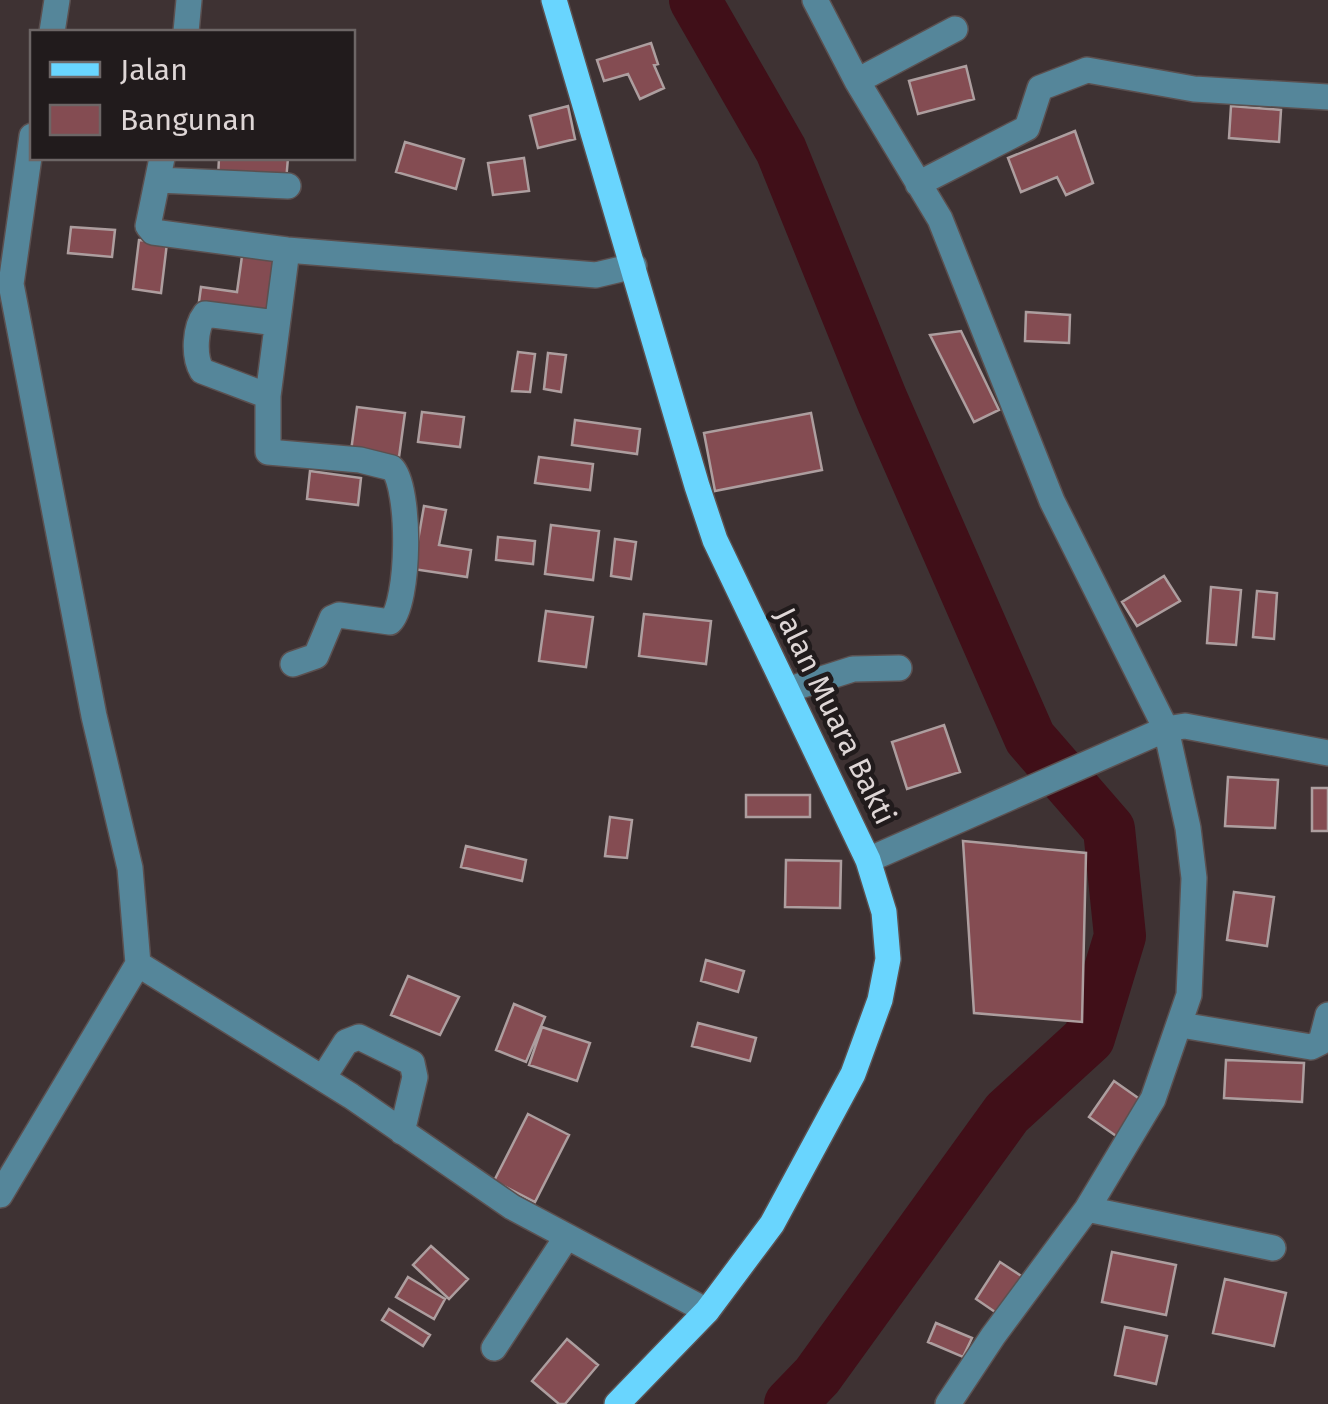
<svg xmlns="http://www.w3.org/2000/svg" width="1328" height="1404" viewBox="0 0 1328 1404" font-family="'Fira Sans',sans-serif">
<style>
.lines{fill:none;stroke-linecap:round;stroke-linejoin:round}
.river{stroke:#400f18;stroke-width:52}
.building{fill:#844c52;stroke:#ad9e9f;stroke-width:2.5}
.minor-casing{stroke:#5b5050;stroke-width:28}
.major-casing{stroke:#5b5050;stroke-width:28}
.minor{stroke:#55869a;stroke-width:25}
.major{stroke:#69d5fe;stroke-width:25}
.labels{text-anchor:middle;dominant-baseline:central;stroke-width:9;stroke-linejoin:round;paint-order:stroke}
.street-label{font-size:30px;fill:#ded6d6;stroke:#211b1c}
</style>
<rect width="100%" height="100%" fill="#3e3233"/>
<g class="lines">
<path class="river" d="M695 0 781 150 882 400 1030 738 1109 829 1120 936 1089 1038 1007 1113 817 1376 790 1404"/>
</g>
<path class="building" d="M651 43 658 64 654 65 664 88 640 99 628 74 604 81 597 60Z
M966 66 974 99 918 114 909 81Z
M568 106 575 139 538 148 530 116Z
M1231 106 1281 110 1279 142 1229 138Z
M1075 131 1093 183 1066 195 1057 177 1021 192 1008 158Z
M405 142 464 159 456 189 396 172Z
M219 158H288L286 181 218 178Z
M524 158 529 191 493 195 488 163Z
M71 227 115 230 112 257 68 253Z
M139 240 167 243 161 293 133 289Z
M243 249 278 254 268 311 198 309 201 287 237 292Z
M1026 312 1070 315 1069 343 1025 341Z
M961 331 999 410 974 422 930 335Z
M518 352 535 354 530 392 512 391Z
M548 353 566 355 561 392 544 389Z
M357 407 405 413 399 457 351 451Z
M422 412 464 417 460 447 418 442Z
M811 413 822 470 715 491 704 433Z
M575 420 640 429 637 454 572 445Z
M539 457 593 464 590 490 535 483Z
M310 471 361 478 358 505 307 499Z
M424 506 446 510 439 545 471 550 467 577 413 569Z
M551 525 599 531 593 580 545 574Z
M498 537 535 541 533 564 496 560Z
M615 539 636 542 631 579 611 576Z
M1164 576 1180 601 1137 626 1122 602Z
M1211 587 1241 590 1236 645 1207 643Z
M1257 591 1277 593 1274 639 1253 637Z
M546 611 593 617 586 667 539 661Z
M644 614 711 621 706 664 639 656Z
M944 725 960 772 907 789 892 742Z
M1228 777 1278 780 1275 828 1225 826Z
M1312 788H1328V831H1312Z
M746 795H810V817H746Z
M610 817 632 820 627 858 605 856Z
M963 841 1086 853 1082 1022 974 1013Z
M466 846 526 860 522 881 461 867Z
M786 860 841 861 840 908 785 907Z
M1234 892 1274 897 1267 946 1227 940Z
M706 960 744 971 738 992 701 981Z
M408 976 459 997 440 1035 391 1015Z
M514 1004 545 1017 526 1062 496 1050Z
M698 1023 756 1038 750 1061 692 1046Z
M542 1027 590 1043 577 1081 529 1065Z
M1226 1060 1304 1063 1302 1102 1224 1098Z
M1114 1081 1144 1102 1119 1138 1089 1117Z
M528 1114 569 1135 535 1202 494 1181Z
M431 1246 468 1279 449 1299 413 1265Z
M1112 1252 1176 1265 1166 1315 1102 1302Z
M1000 1262 1026 1279 1001 1316 976 1299Z
M408 1277 445 1299 434 1319 396 1297Z
M1225 1279 1286 1293 1274 1346 1213 1333Z
M389 1309 430 1335 423 1346 382 1320Z
M936 1323 972 1338 963 1357 928 1342Z
M1125 1327 1167 1336 1156 1384 1115 1375Z
M567 1339 598 1365 565 1404H559L532 1381Z"/>
<g class="lines">
<defs>
<path id="minor" d="M815 0 857 81 940 219 1052 501 1166 729 1188 828 1194 878 1189 995 1153 1099 1087 1209 993 1336 948 1404
M52 32 57 0
M186 32 189 0
M857 81 955 29
M162 158 148 226 153 232 287 250 596 275 634 266
M158 180 288 186
M918 184 1027 128 1040 88 1087 70 1194 89 1328 97
M276 323 205 314C195 327 193 356 202 371L268 396 287 250
M268 396V452L360 460 392 468C411 487 410 603 390 622L339 615 332 618 316 656 293 664
M787 690 853 669 899 668
M868 860 1166 729 1185 726 1328 753
M138 964 351 1096 512 1207 707 1311
M1181 1025 1311 1047 1321 1042 1328 1015
M323 1078 346 1042 359 1037 412 1063 415 1077 402 1132
M0 1195 138 964 130 868 94 716 11 284 32 136
M1087 1209 1273 1248
M494 1348 566 1238"/>
<path id="major" d="M554 0 697 486 715 540 868 860 884 912 888 959 880 1000 853 1074 772 1224 707 1311 617 1404"/>
</defs>
<use href="#minor" class="minor-casing"/>
<use href="#major" class="major-casing"/>
<use href="#minor" class="minor"/>
<use href="#major" class="major"/>
</g>
<g class="labels">
<g class="street-label">
<text transform="translate(835 716) rotate(64)">Jalan Muara Bakti</text>
</g>
</g>
<rect x="30" y="30" width="325" height="130" fill="#211b1c" stroke="#6d6666" stroke-width="2.5"/>
<rect x="50" y="62" width="50" height="15" fill="#69d5fe" stroke="#6d6666" stroke-width="2.5"/>
<text x="120" y="80" font-size="30" fill="#ded6d6">Jalan</text>
<rect x="50" y="105" width="50" height="30" fill="#844c52" stroke="#6d6666" stroke-width="2.5"/>
<text x="120" y="130" font-size="30" fill="#ded6d6">Bangunan</text>
</svg>
